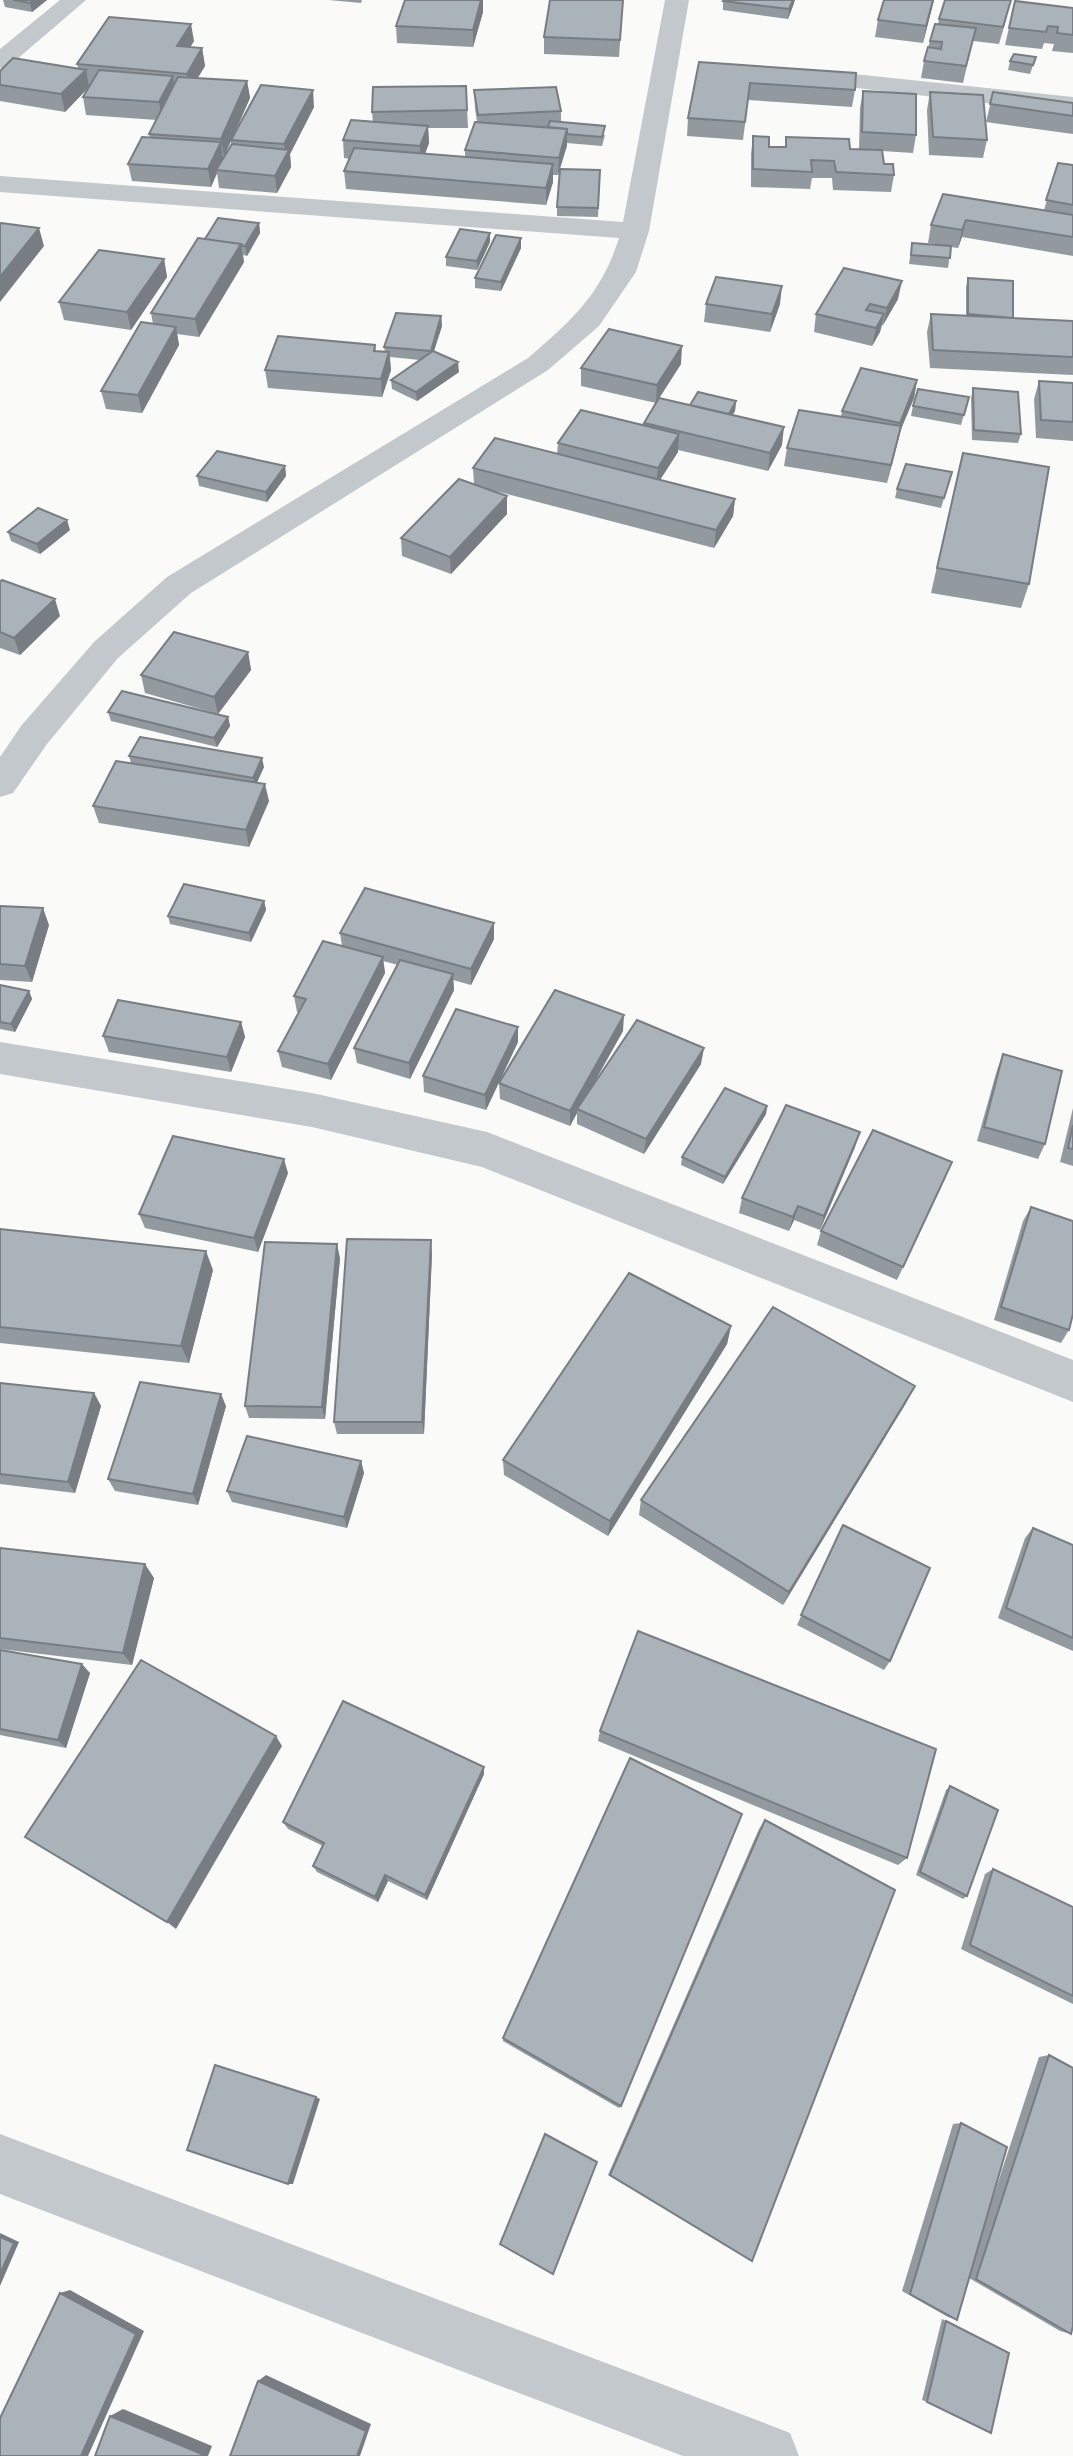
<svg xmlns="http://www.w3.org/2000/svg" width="1073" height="2456" viewBox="0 0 1073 2456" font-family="Arial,sans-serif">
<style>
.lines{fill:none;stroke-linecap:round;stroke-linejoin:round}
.minor{fill:#c3c8cc;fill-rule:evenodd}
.wall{fill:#929a9f;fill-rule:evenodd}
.shaded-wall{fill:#777d82}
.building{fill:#aab3b9;stroke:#777d82;stroke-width:2}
</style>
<rect width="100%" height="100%" fill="#fafaf8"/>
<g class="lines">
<path class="minor" d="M60 0H86L9 66 0 68V49Z
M665 0H689L649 231 636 272 599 326 548 370 191 593 118 658 47 744 13 793 0 797V757L21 726 94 642 167 577 528 358C572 320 601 295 619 238L0 192V176L623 222Z
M797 68 1073 97V113L788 80 785 75Z
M0 1042 312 1093 487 1132 1073 1360V1402L482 1167 312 1127 0 1074Z
M0 2134 767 2424 790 2433 799 2456H683L0 2194Z"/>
</g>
<path class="wall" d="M3 0H47L32 12 5 7Z
M329 0H362L361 3Z
M405 0H483V12L473 47 397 43 396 26Z
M623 0 619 57 544 54V37Z
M884 0H934L923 43 875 37 878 20Z
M723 1 794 3 788 19 723 10Z
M1015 1 1073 8V53L1052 51 1054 44 1044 43 1042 49 1005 45Z
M1007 17 999 44 973 41 963 83 921 78 924 61 930 41 938 24 939 19Z
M194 41 190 47 202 48 205 66 197 78 247 81 250 98 234 134 314 107 290 154 291 167 277 193 219 188 217 173 211 187 132 181 128 164 150 137 149 134 157 120 86 115 83 97 88 88 65 112 0 101V71L78 68 77 64ZM231 141V144L223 158V157Z
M1036 57 1030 74 1008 70 1010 61Z
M699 62 855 90 852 107 748 100 743 140 687 136 688 118Z
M466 86 468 128H428L429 143 425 154 465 157V150L477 122 475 108 474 90 561 111V122L605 135 602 146 567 143 558 175H553V182L546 205 346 189 344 171 350 159 344 158 343 140 373 122 372 112Z
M863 91 916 135 913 153 882 151 884 164 894 175 891 192 833 190 832 178H812L810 189 751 187V154L753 136 769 147H785L786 137 850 149H859L860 108Z
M930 92 987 140 983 158 929 155 927 110Z
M993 92 1073 103V134L986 122Z
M1058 163 1073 165V256L962 237 958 248 951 247 948 268 909 264 912 243 942 245 928 243 931 225 943 194 1044 210Z
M600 170 598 217 557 216V207Z
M259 223 260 233 247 256 243 255 244 262 199 337 177 334 179 345 142 413 106 409 101 391 153 324 151 313 205 239Z
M490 233V242L477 270 446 266V257Z
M521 238V248L501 291 475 288V278Z
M164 259 167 277 131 330 64 320 59 302Z
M968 278 1012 318 1073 321V375L930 368 927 332 931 314 966 316V287Z
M898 299 883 325H882L880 332 872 346 814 332 816 314Z
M706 304H780L770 332 704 322Z
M441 316 442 326 434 351 459 372 417 401 392 389 391 380 420 360 390 357 391 370 382 397 268 388 265 370 375 345 376 351 385 352 384 347Z
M681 364 656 403 581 386V368Z
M917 380 914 398 901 429 887 483 784 466 787 448 841 416 842 411Z
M1039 381 1073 383V441L1036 438 1034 399Z
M973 388 1021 434 1018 443 972 440 971 398Z
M969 397 961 425 911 416 913 406Z
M736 401 735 411 732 415 782 445 768 471 678 450V452L660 480 735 499 733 516 714 548 492 490 507 496V514L451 574 402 556 401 538 474 484 473 468 557 454 558 443 643 425 644 423 690 405Z
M285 466 286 476 267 502 199 486 197 476Z
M957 478 1029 584 1021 608 931 593Z
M949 482 941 508 895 498 897 489Z
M70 530 40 554 11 541 8 532Z
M0 582 60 616 20 655 0 648Z
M248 652 251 670 218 714 145 693 141 675Z
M108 712 228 717 230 726 217 747 111 721Z
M129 756 264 767 257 782 269 801 249 847 99 823 93 806 131 763Z
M264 901 266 910 251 942 170 924 168 916Z
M0 906 49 925 32 982 0 980Z
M494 923V939L471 985 453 980 454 990 410 1079 357 1063 354 1048 398 965 383 961 385 973 331 1080 282 1067 278 1051 299 1012H297L294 996 342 946 340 933Z
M0 985 29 991 32 999 15 1032 0 1029Z
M241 1022 245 1037 231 1072 109 1052 103 1036Z
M623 1031 587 1094 701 1064 644 1154 577 1124V1113L570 1126 500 1099 499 1083Z
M518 1042 486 1110 424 1092 423 1076Z
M1003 1054 1045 1144 1038 1159 977 1141 997 1070Z
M767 1106 766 1114 723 1184 681 1165 682 1157Z
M1073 1108V1166L1060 1162Z
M855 1147 820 1230 794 1220 789 1231 739 1213 742 1198Z
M288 1173 258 1252 145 1228 139 1214Z
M946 1177 897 1280 817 1245 821 1231Z
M1031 1207 1069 1330 1061 1343 994 1320 1023 1221Z
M0 1229 213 1270 189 1363 0 1343Z
M432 1254 424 1434H337L334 1422Z
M340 1258 325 1419 249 1418 245 1406Z
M731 1326 727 1344 608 1536 504 1475 503 1460Z
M0 1383 94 1393 101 1406 75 1493 0 1484Z
M906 1403 783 1605 639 1515 641 1500Z
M226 1406 198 1505 115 1491 108 1479Z
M361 1461 364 1473 347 1528 232 1502 227 1491Z
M843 1525 890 1661 884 1670 797 1625Z
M1033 1528 1073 1545V1651L998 1618 1025 1538Z
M0 1548 154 1578 132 1665 0 1649Z
M0 1650 90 1673 66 1748 0 1735Z
M600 1731 907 1858 898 1865 598 1741Z
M484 1767V1774L427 1900 388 1881 378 1902 317 1872 313 1866 323 1846 288 1829 283 1822Z
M950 1786 967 1896 963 1899 916 1875 946 1790Z
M765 1820 752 2261 608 2175 759 1829Z
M993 1869 1073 1907V2004L961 1949 985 1874Z
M503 2038 621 2106 619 2108 503 2041Z
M1049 2055 1071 2334 1060 2331 969 2278 957 2320 948 2317 902 2291 953 2124 961 2123 989 2210 1039 2057Z
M942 2319 946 2321 927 2402 922 2400Z"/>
<path class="shaded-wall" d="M34 0H47L32 12 30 3Z
M481 0H483V12L473 47V30Z
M793 0H795L794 3 788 19 789 9Z
M933 0H934L923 43 926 26Z
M191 24 194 41 180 64 177 46Z
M202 48 205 66 190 91 187 74Z
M86 70 89 87 65 112 61 94Z
M173 76 176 93 162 120 159 102Z
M247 81 250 98 224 157 221 139Z
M313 90 314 107 290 154 291 167 277 193 275 176 285 157 284 144Z
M428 126 429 143 421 164 420 146Z
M567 129V146L558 175 559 158Z
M221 142 223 160 216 170 217 173 211 187 208 169Z
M553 164V182L546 205V188Z
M966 220 962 237 958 248 962 230Z
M259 223 260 233 247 256 245 246Z
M39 228 44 246 0 302V277Z
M490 233V242L477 270V261Z
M521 238V248L501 291V282Z
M241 244 244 262 199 337 195 319Z
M164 259 167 277 131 330 127 312Z
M902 281 898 299 883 325 887 308Z
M782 286 780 304 770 332 772 314Z
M884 314 880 332 872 346 876 328Z
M441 316 442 326 431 360V351Z
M176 327 179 345 142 413 138 395Z
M682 346 681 364 656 403 657 385Z
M389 352 391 370 382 397 381 379Z
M458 362 459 372 417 401 416 392Z
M917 380 914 398 901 429 887 483 900 423Z
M736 401 735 411 728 423 729 414Z
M784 427 782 445 768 471 770 453Z
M679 434 678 452 656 486 658 468Z
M285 466 286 476 267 502 266 492Z
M507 496V514L451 574 450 557Z
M735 499 733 516 714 548 716 530Z
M67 520 70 530 40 554 37 544Z
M55 599 60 616 20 655 14 638Z
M248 652 251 670 218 714 214 697Z
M228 717 230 726 217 747 214 738Z
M262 758 264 767 255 787 253 778Z
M265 784 269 801 249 847 246 830Z
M264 901 266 910 251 942 249 933Z
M43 908 49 925 32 982 25 966Z
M494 923V939L471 985V969Z
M383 957 385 973 331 1080 328 1064Z
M453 974 454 990 410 1079 409 1063Z
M29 991 32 999 15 1032 11 1024Z
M624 1015 623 1031 579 1110 577 1109V1113L570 1126V1111Z
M241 1022 245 1037 231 1072 227 1057Z
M518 1027V1042L486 1110 485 1095Z
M704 1048 701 1064 644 1154 646 1139Z
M767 1106 766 1114 723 1184 725 1177Z
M860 1132 855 1147 820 1230 824 1216Z
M284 1159 288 1173 258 1252 254 1238Z
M798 1206 794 1220 789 1231 793 1217Z
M431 1240 432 1254 424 1434 422 1422Z
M337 1244 340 1258 325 1419 322 1407Z
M206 1251 213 1270 189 1363 181 1346Z
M731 1326 727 1344 608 1536 610 1521Z
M915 1386 906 1403 783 1605 789 1592Z
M94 1393 101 1406 75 1493 68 1482Z
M221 1394 226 1406 198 1505 193 1494Z
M361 1461 364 1473 347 1528 344 1517Z
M145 1564 154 1578 132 1665 123 1653Z
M82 1664 90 1673 66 1748 58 1740Z
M276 1736 282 1746 176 1929 167 1922Z
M484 1767V1774L427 1900 425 1895Z
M385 1875 388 1881 378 1902 375 1897Z
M316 2097 320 2099 293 2184H288Z
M0 2233 19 2242 0 2286Z
M70 2290 144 2331 88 2456H81L60 2293Z
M266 2375 371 2424 360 2456H357L258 2381Z
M123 2409 212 2446 208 2456H202L110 2416Z"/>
<path class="building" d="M13 0H34L30 3Z
M405 0H481L473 30 396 26Z
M550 0H623L620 40 544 37Z
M724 0H793L789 9 723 1Z
M884 0H933L926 26 878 20Z
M945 0H1011L1003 27 939 19Z
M1015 1 1073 8V35L1057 33 1058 27 1048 26 1046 32 1009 28Z
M109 17 191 24 177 46 202 48 187 74 77 64Z
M935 24 976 28 966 66 924 61 928 47 941 49 942 42 930 41Z
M1014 54 1036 57 1033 65 1010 61Z
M13 58 86 70 61 94 0 85V71Z
M699 62 856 73 855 90 750 83 745 122 688 118Z
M99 70 173 76 159 102 83 97Z
M178 77 247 81 221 139 149 134Z
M261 85 313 90 284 144 231 140Z
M466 86 467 110 372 112 373 87Z
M556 87 561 111 478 115 474 90Z
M863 91 916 94V135L862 132Z
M930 92 983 95 987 140 933 137Z
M993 92 1073 103V116L990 104Z
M351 120 428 126 420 146 343 140Z
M550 121 605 126 602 137 567 134V129L548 127Z
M475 122 567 129 559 158 465 150Z
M753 136 769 137V147H786V137L849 139 850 149 882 150 884 164H893L894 175 836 172 834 161 811 160 812 172 753 169Z
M142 137 221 142 208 169 128 164Z
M232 144 289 150 275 176 216 170Z
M354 148 553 164 546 188 344 171Z
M1058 163 1073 165V205L1046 200Z
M560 169 600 170 598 208 557 207Z
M943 194 1073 215V237L966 220 962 230 931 225Z
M218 218 259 223 245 246 240 245 241 244 205 239Z
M1 223 39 228 0 277V224Z
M460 229 490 233 477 261 446 257Z
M496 235 521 238 501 282 475 278Z
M198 238 241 244 195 319 151 313Z
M912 243 951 246 950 258 911 255Z
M99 250 164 259 127 312 59 302Z
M844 268 902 281 887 308 870 304 866 310 884 314 876 328 816 314Z
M716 277 782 286 772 314 706 304Z
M968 278 1013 281V318L968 314Z
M396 313 441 316 431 351 384 347Z
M931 314 1073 321V357L933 350Z
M141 322 176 327 138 395 101 391Z
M609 329 682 346 657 385 581 368Z
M278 336 375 345 374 351 389 352 381 379 265 370Z
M433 351 458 362 416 392 391 380Z
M861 368 917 380 900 423 842 411Z
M1039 381 1073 383V422L1041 420Z
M973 388 1018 392 1021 434 974 430Z
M918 389 969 397 964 415 913 406Z
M698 392 736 401 729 414 690 405Z
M659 398 784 427 770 453 644 423Z
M581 410 679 434 658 468 558 443Z
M799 410 901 426 891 465 787 448Z
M495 438 735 499 716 530 473 468Z
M217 451 285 466 266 492 197 476Z
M963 453 1049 467 1029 584 937 568Z
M906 464 952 472 944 498 897 489Z
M459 479 507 496 450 557 401 538Z
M38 508 67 520 37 544 8 532Z
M2 580 55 599 14 638 0 632V582Z
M174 632 248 652 214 697 141 675Z
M122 691 228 717 214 738 108 712Z
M140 737 262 758 253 778 129 756Z
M116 761 265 784 246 830 93 806Z
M184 884 264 901 249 933 168 916Z
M365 888 494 923 471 969 340 933Z
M0 906 43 908 25 966 0 964Z
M323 941 383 957 328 1064 278 1051 306 999 294 996Z
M400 960 453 974 409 1063 354 1048Z
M0 985 29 991 11 1024 0 1022Z
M555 990 624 1015 570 1111 499 1083Z
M118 1000 241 1022 227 1057 103 1036Z
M456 1009 518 1027 485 1095 423 1076Z
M637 1020 704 1048 646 1139 577 1109Z
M1003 1054 1062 1071 1045 1144 984 1127Z
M725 1088 767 1106 725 1177 682 1157Z
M786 1105 860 1132 824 1216 798 1206 793 1217 742 1198Z
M1073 1125V1149L1068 1148Z
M873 1130 952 1162 903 1267 821 1231Z
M173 1136 284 1159 254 1238 139 1214Z
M1031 1207 1073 1221V1314L1069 1330 1001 1307Z
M0 1229 206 1251 181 1346 0 1327Z
M347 1239 431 1240 422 1422H334Z
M265 1242 337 1244 322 1407 245 1406Z
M629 1273 731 1326 610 1521 503 1460Z
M773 1307 915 1386 789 1592 641 1500Z
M140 1382 221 1394 193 1494 108 1479Z
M0 1383 94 1393 68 1482 0 1474Z
M247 1436 361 1461 344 1517 227 1491Z
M843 1525 930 1568 890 1661 801 1615Z
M1033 1528 1073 1545V1638L1006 1608Z
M0 1548 145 1564 123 1653 0 1638Z
M638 1631 936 1749 907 1858 600 1731Z
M0 1650 82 1664 58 1740 0 1729Z
M141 1660 276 1736 167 1922 25 1837Z
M343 1701 484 1767 425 1895 385 1875 375 1897 313 1866 324 1843 283 1822Z
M630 1758 742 1814 621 2106 503 2038Z
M950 1786 998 1810 967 1896 920 1872Z
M765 1820 895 1890 752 2261 610 2175Z
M993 1869 1073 1907V1996L970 1945Z
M1049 2055 1073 2068V2326L1071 2334 976 2279Z
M215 2065 316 2097 288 2184 187 2150Z
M961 2123 1007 2147 957 2320 910 2294Z
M545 2134 597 2162 553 2274 500 2244Z
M0 2237 14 2243 0 2274Z
M60 2293 136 2334 81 2456H0V2418Z
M946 2321 1009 2353 991 2433 927 2402Z
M258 2381 366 2431 357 2456H230Z
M110 2416 202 2454V2456H95Z"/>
</svg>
